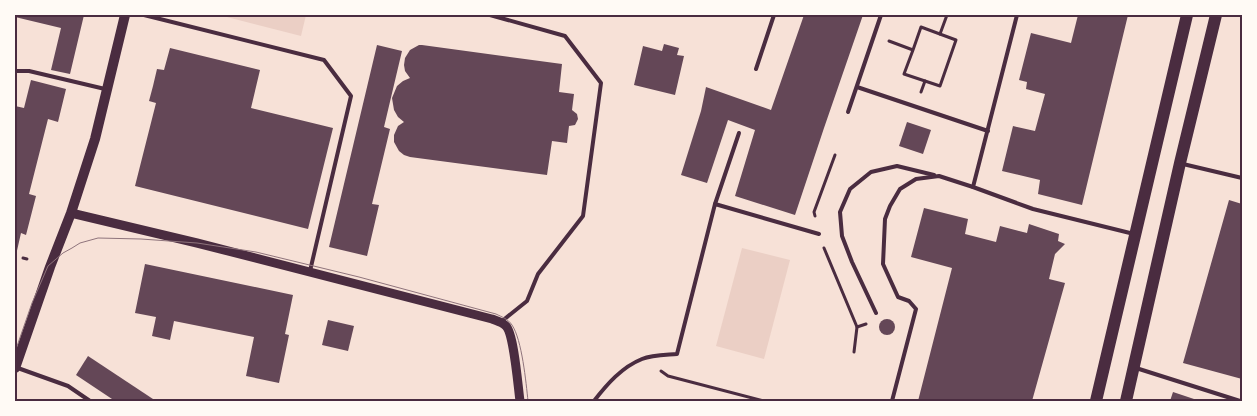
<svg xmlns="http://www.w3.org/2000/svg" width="1257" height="416" font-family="Georgia,serif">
<rect width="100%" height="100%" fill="#f7e1d7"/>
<g fill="#ebcfc5">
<path d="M219,15H306L301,36Z"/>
<path d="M742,248L790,260L764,359L716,346Z"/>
</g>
<g fill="#644757">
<path d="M15,15H84L70,74L51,70L61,28L15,17Z"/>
<path d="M804,15H863L824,128L795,215L735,196L755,130L728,120L707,183L681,175L701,111L706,87L771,110Z"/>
<path d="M1078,15H1128L1082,205L1038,194L1040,180L1002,171L1013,126L1035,131L1045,94L1026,89L1027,82L1019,80L1031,33L1071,43Z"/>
<path d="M664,44L679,48L677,55L684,56L675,95L634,85L643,46L662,51Z"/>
<path d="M377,45L402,51L384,127L390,129L372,204L379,205L367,256L329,247Z"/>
<path d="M419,45H422L562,64L559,92L574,94L572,110L577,114L578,119L575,125L569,126L567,143L552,141L547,175L410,157L404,155L399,151L394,142V135L398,126L404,122L398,117L394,110L392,98L397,86L403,81L410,78L405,71L404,65L405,58L410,50Z"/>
<path d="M170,48L260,70L251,108L333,128L308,229L135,186L156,103L149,101L153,86L157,69L164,70Z"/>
<path d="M31,80L66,89L58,122L48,119L29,194L36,196L26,235L21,233L16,255L15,106L24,108Z"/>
<path d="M907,122L931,130L923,154L899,146Z"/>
<path d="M1229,200L1242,204V364L1241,368H1242V379L1183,363Z"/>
<path d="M924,208L968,219L965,234L996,242L1000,226L1027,233L1029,224L1059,234L1058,241L1065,244L1055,254L1049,279L1065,283L1032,401H918L952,268L911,257Z"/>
<path d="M145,264L293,295L285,334L289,335L279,383L246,376L254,337L174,321L170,340L152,336L156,317L135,313Z"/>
<circle cx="887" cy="327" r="8"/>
<path d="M328,320L354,326L348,351L322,345Z"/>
<path d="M88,356L156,401H115L76,375Z"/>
<path d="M1173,392L1200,401H1170Z"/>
</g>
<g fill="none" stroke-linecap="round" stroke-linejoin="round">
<g stroke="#4a2c40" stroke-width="3">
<path d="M940,34L947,15"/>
<path d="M889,41L913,50L904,74L940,86L956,40L921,27L913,50"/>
<path d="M921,92L925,81"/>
<path d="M815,216L814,212L835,155"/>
<path d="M824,248L857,327L866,324"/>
<path d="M23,258L27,259"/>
<path d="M854,352L857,327"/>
<path d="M661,371L668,376L764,401"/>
</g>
<g stroke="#4a2c40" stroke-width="4">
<path d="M144,15L324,60L351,96L310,271"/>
<path d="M490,15L565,36L601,83L583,216L538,274L527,301L502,321"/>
<path d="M1017,15L973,187L1033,209L1134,234"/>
<path d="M756,69L774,15"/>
<path d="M15,71H29L105,89"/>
<path d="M857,87L988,131"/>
<path d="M848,112L881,15"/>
<path d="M1183,164L1242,178"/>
<path d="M715,204L739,133"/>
<path d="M876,313L852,262L842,236L840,212L850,189L871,172L897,166L934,175"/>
<path d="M15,367L68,386L90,401"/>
<path d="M1136,368L1240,401"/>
<path d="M594,401C607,384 622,367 642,359C652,355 666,355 677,354L715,204L819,234"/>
<path d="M892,401L916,309L909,301L898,297L883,264L885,219L890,206L900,189L916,179L939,176L973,187"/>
</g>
<path stroke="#4a2c40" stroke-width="9" d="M71,213L197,243L492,319C497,321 502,322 506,326C514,334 518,387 520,401"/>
<path stroke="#4a2c40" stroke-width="10" d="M15,368L50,267L71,213L95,139L125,15"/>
<g stroke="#4a2c40" stroke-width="12">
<path d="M1096,401L1187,15"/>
<path d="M1126,401L1180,163L1216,15"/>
</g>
<path stroke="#8f747c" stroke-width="1" d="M15,352L32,303L48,266L63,253L72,248L80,243L98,238L141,239L197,243L256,252L359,277L496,314C502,317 508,319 512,325C522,340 526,382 528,401"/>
</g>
<rect width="1257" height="416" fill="none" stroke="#fffaf5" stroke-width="32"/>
<rect x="16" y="16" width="1225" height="384" fill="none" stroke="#4a2c40" stroke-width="2"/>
</svg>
